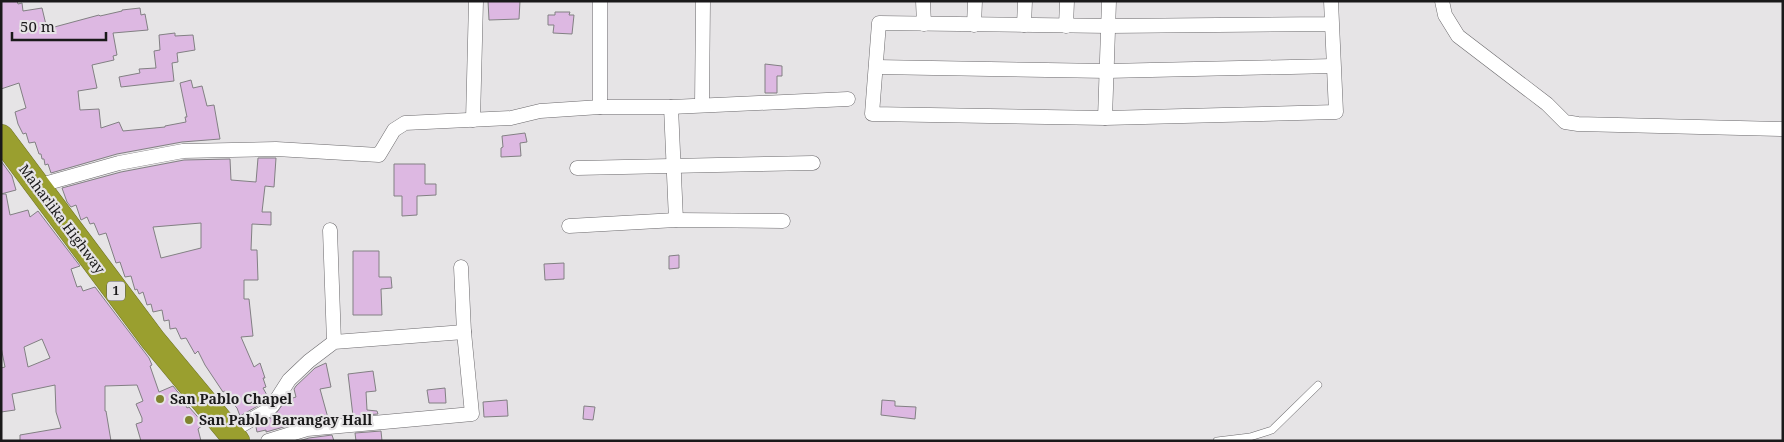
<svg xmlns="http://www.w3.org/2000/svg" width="1784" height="442" font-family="'Noto Serif',serif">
<rect width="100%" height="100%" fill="#e6e4e6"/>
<g fill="#ddb8e2" stroke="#828083" fill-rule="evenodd">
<path d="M1,1H17L18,4L22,3L23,11L42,8L47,29L99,15L100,16L122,11V10L140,8L141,15L145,14L148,30L113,33L117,55L113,56L114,60L92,65L97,88L78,91L80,110L99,109L101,128L119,122L123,131L165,127V126L186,122L185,117H187L180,83L191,80L193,88L202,86L207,106L214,105L220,139L182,142L117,154L51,173L48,164L45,165L44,159H42L41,154H39L35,142L29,143L26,133L23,134L18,124L15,112L26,108L19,83L1,89Z"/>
<path d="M488,1H520L519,19L489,20Z"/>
<path d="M555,12H570L569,15H574L572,34L553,33L554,25H548V15H555Z"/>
<path d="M175,33V36L193,35L195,50L177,53L178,62L172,63L174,81L121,87L119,77L140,73L139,69L156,68L154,51L160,50L159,35Z"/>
<path d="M765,64L782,66V76H777V93H765Z"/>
<path d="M525,133L527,142L520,143L521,156L501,157V148L503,147L502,136Z"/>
<path d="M258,158H276L274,187L265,186L262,212H271V225L252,224L251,250H257L258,280H244V299H249L253,336L241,337L254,367L260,363L265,378H263L266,387L263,388L268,397L263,403L240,416L237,408L233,404L232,405L225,391L223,392L205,365L198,351L195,354L186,338L181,339L176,328L170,329L169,320L164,321L162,310L153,312L151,304L147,305L143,292L139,294L137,289L135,290L131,276L125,277L120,262L116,263L106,233L99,235L94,223L90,224L87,217L81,220L76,205L71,207L67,202L62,188L121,172L184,160L230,159L231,180L256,182ZM201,223V248L161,258L153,227Z"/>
<path d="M1,161L12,176L16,190L1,194Z"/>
<path d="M394,164H425V184H436V195L417,196V215L402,216V196H394Z"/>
<path d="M1,194H6L10,215L28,210L30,217L38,211L80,266L71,269L77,287L81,286L83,291L95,287L149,358L152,365L150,366L159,392L173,386L181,396L187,408L189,407L204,424L198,429L201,441H141L136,424L142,422V418L136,404L143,401L137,385L105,386V411H106L111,441H20V435L61,428L56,412L55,385L12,394L15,410L1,412V368L5,367L1,347ZM42,339L50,358L28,367L24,347Z"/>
<path d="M353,251H379V277H391L392,288L381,289L382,315H353Z"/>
<path d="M679,255V268L669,269V256Z"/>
<path d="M564,263V279L545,280L544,264Z"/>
<path d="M326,363L331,387L320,389L328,418L305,421L266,432V430L257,432L256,427L274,416L286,400L296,397L294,389L296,386L315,368Z"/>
<path d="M373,371L376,391L366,392L367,410L377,411L378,414L353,416L348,374Z"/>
<path d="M445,388L446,403H429L427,390Z"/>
<path d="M507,400L508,416L484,417L483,402Z"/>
<path d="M882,400L895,401V406L916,407L915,419L881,415Z"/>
<path d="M584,406L595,407L593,420L583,419Z"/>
<path d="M381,431L382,441H356L355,433Z"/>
<path d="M332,435L334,441H299L309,438Z"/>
</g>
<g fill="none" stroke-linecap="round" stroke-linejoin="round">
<g stroke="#6b696c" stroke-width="8">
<path id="lane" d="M1217,441L1250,437L1272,430L1318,385"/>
</g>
<g stroke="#6b696c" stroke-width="15">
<g id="street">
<path d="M600,1V107"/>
<path d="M923,1L924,24"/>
<path d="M1331,1L1336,112L1105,118L872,114L879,23L1109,26L1331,24"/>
<path d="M1442,1L1445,15L1458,36L1547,104L1565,122L1578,124L1783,129"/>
<path d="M974,25L975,1"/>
<path d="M1024,25L1025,1"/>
<path d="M1066,26L1067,1"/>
<path d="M876,67L1107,71L1333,66"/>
<path d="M702,105L703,1"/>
<path d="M671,107L676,220"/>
<path d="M1105,118L1109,1"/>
<path d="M473,120L476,1"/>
<path d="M577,168L813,163"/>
<path d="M37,186L119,163L183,151L276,149L379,155L394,130L405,123L511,118L540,111L600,107H671L848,99"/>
<path d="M569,226L676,220L783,221"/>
<path d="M330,230L334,342"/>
<path d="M230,432L268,410L273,405L289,380L309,361L334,342L464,332"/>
<path d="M268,441L307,429L472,414L464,332L461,267"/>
</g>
</g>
<g stroke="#6d7028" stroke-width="26">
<path id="highway" d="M1,137L153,340L237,441"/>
</g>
<use href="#lane" stroke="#fff" stroke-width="7"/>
<use href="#street" stroke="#fff" stroke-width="14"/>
<use href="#highway" stroke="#9a9f2f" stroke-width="25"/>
</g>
<g fill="#80842e" stroke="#e6e4e6" stroke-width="2">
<circle cx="160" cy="399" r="5"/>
<circle cx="189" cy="420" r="5"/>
</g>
<g text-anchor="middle" stroke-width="4.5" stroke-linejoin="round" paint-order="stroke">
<rect fill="#e6e4e6" stroke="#575657" stroke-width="1" x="107" y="281.5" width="18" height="19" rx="4"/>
<g font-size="12" font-weight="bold" fill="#1a191a">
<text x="116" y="295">1</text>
</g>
<g font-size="14" fill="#1a191a" stroke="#e6e4e6">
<text transform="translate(62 219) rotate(53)" y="5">Maharlika Highway</text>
</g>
<g font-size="14" font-weight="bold" fill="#1a191a" stroke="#e6e4e6" text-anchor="start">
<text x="170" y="404">San Pablo Chapel</text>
<text x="199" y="425">San Pablo Barangay Hall</text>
</g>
</g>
<rect width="1784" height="442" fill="none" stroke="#1a191a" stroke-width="5"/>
<path d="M12 32v8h94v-8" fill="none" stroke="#1a191a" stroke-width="2.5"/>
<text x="20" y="32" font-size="15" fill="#1a191a" stroke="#e6e4e6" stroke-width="4" paint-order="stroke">50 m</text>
</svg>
